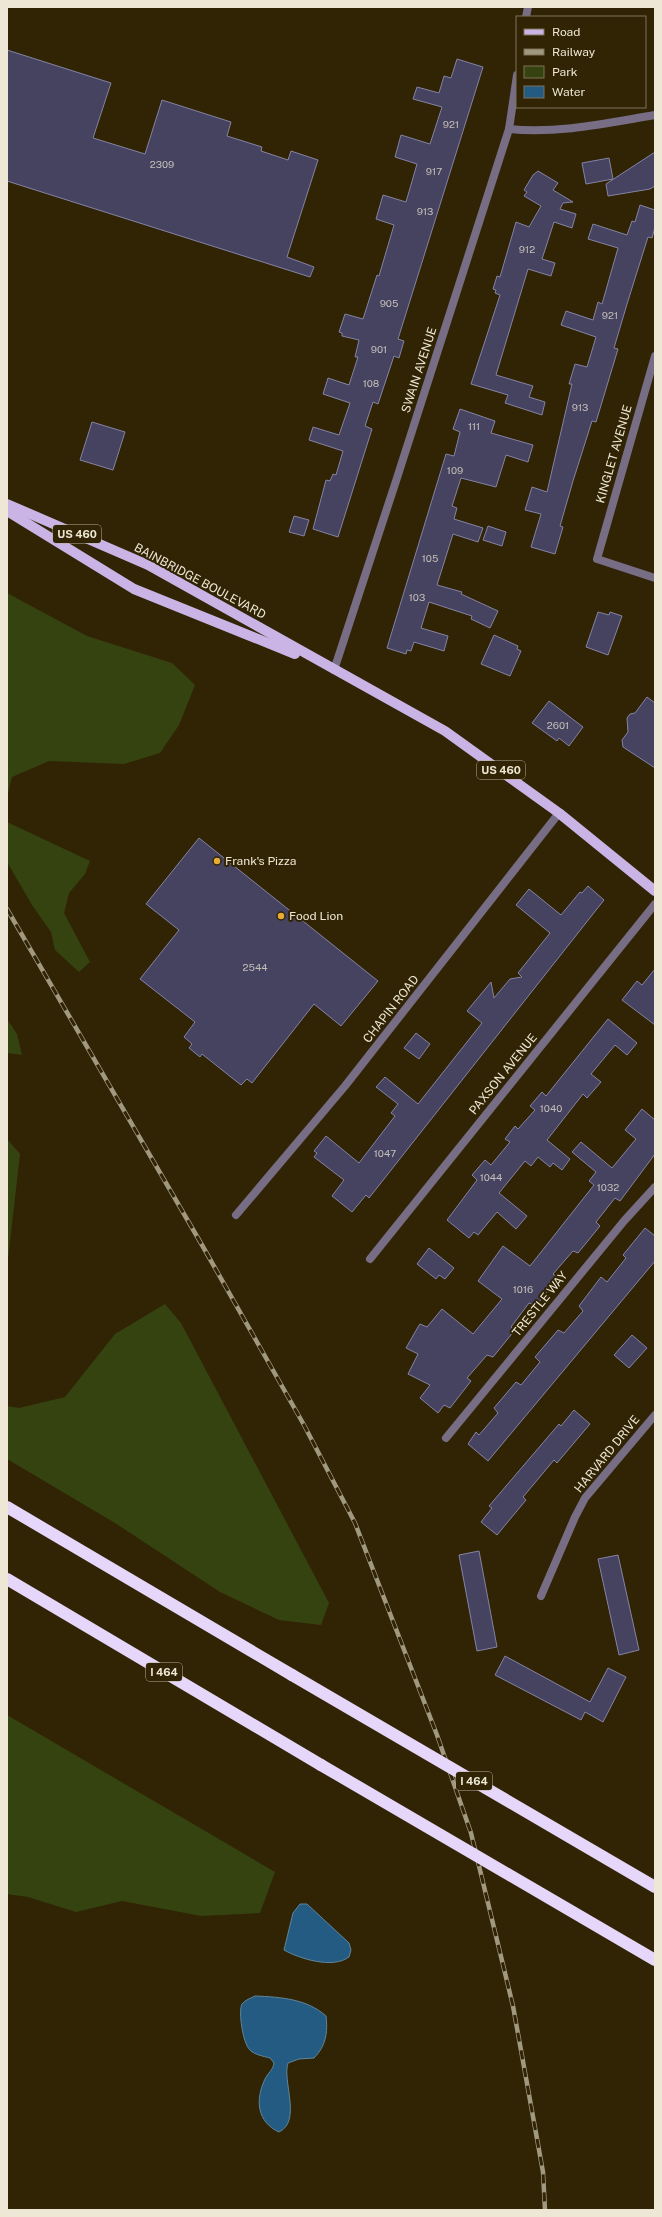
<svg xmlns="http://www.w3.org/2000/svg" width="662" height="2217" font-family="'Public Sans',sans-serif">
<rect width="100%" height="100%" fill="#302404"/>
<g fill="#354310">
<path d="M7,593L87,636L172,663L195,685L179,725L160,753L124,764L49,761L12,777L7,797Z"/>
<path d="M7,822L90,861L85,874L69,893L64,913L90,962L79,972L55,950L51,932L32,905L7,862Z"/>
<path d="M7,1019L17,1034L22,1055L7,1053Z"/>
<path d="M7,1139L20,1154L7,1268Z"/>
<path d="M165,1304L181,1323L329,1603L321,1625L279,1620L220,1592L115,1523L7,1459V1406L19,1408L65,1397L115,1334Z"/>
<path d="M7,1715L275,1872L260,1913L201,1916L122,1901L76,1912L28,1897L7,1894Z"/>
</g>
<g fill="#235b82" stroke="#60859b">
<path d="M300,1904H307L349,1943L351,1950L349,1957C333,1969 300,1959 284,1950L293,1913Z"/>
<path d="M255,1996C281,1997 307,1999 326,2016C328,2032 326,2046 314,2058L299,2059L288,2063C282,2081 302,2121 279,2132C257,2122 255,2100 265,2079C268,2073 273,2070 274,2063L270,2058C263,2056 255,2055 250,2050C243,2044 238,2011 242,2004C245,2000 251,1998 255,1996Z"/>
</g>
<g fill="#464361" stroke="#8583a4">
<path d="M7,50L111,83L93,138L145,154L162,100L231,122L227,136L262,147L261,151L288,160L291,151L318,160L287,257L314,267L310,277L7,181Z"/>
<path d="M457,59L483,67L398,339L404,341L399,358L394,356L378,404L373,402L365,426L372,429L338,537L313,529L326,480L330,481L333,474L336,475L343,451L309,440L313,427L339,435L350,403L323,394L328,378L349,385L358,357H355L359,340L342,336V333L339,332L345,314L363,319L377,275L379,276L394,225L376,219L383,195L406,202L417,164L395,157L401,135L430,144L442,107L413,99L417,87L439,93L444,76L451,78Z"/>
<path d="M655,152V186L650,189L608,196L606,184Z"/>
<path d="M609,158L613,179L586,184L582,163Z"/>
<path d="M538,171L558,183L553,190L573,202L563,203L560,209L576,214L572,228L554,222L542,259L555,263L551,276L528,269L496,375L533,386L529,397L545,402L542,415L505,403L508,395L471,384L500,295L495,293L496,290L493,289L497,276L500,277L516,222L529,227L541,206L524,196L527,192L524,190L533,175Z"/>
<path d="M640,205L655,210V227L652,238L648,237L627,304L614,348L618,349L596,422L592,421L573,481L560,526L563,527L555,554L531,547L541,514L525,510L532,487L547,492L572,384H569L575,364L587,367L596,337L561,325L566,311L593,320L598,302L602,304L618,248L588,239L593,224L627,235L632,221L635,222Z"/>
<path d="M460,409L495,421L491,433L533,445L528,462L506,455L496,487L461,478L452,506L457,508L454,519L483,528L478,542L453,534L437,585L462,592L461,594L498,611L490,628L471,619L472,616L429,602L421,628L448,636L444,651L414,642L411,651L407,650L406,654L387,648L446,454L454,456L460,432L453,429Z"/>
<path d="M92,422L125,432L113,470L80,460Z"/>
<path d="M294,516L309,520L304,536L289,532Z"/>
<path d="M488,526L506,532L502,546L483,540Z"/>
<path d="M598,612L609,615L610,612L622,616L608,655L586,647Z"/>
<path d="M494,635L518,646L517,649L521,651L510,676L481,664Z"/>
<path d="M647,697L655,703V768L623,747L622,740L628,732L627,718L630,714L635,713Z"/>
<path d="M549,701L583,727L569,746L559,738L557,741L532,723Z"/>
<path d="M199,838L378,981L341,1026L314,1004L252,1083L247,1079L241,1085L202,1054L200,1057L189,1048L192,1044L184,1037L195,1022L140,979L179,930L146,904Z"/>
<path d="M588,886L604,900L369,1198L366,1195L352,1212L332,1196L344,1180L314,1157L317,1153L314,1151L326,1136L359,1163L395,1116L391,1113L398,1104L376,1087L385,1077L418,1104L482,1023L467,1011L491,982L494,998L510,979L522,977L518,973L550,933L516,905L529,889L561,915L580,892L582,893Z"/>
<path d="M655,969V1025L622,1000L637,981L642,985Z"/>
<path d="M608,1019L637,1043L627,1055L615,1045L591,1074L601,1082L587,1098L583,1094L547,1140L570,1159L562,1170L553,1163L550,1167L538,1157L531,1166L525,1161L499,1193L527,1216L516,1229L497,1212L478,1235L474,1232L469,1238L447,1220L477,1180L472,1175L485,1160L491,1165L510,1142L505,1139L515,1126L518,1129L535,1110L530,1106L542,1092L546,1096Z"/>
<path d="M416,1033L430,1044L419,1059L404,1048Z"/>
<path d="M642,1109L655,1120V1154L620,1201L615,1198L596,1222L600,1226L578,1253L573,1251L553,1274L558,1278L536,1306L529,1303L511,1327L515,1330L493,1357L487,1355L467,1378L471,1381L450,1408L444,1405L438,1413L420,1398L430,1385L408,1374L418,1354L406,1348L418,1327L420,1324L427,1327L442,1309L473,1334L502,1299L478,1281L503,1246L530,1266L594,1185L589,1181L596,1172L572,1152L581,1142L612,1168L636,1139L625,1130Z"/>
<path d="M645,1228L655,1236V1261L488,1461L468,1444L476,1432L479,1435L498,1413L494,1408L516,1382L521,1385L540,1362L535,1357L558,1330L564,1333L583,1311L579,1306L601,1277L607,1282L626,1258L623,1255Z"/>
<path d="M429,1248L454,1268L445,1279L439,1275L436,1279L417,1264Z"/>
<path d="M632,1335L647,1348L629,1368L614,1355Z"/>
<path d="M574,1410L590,1424L557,1463L554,1460L523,1497L526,1500L497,1535L481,1522L492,1508L489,1506L559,1424L561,1426Z"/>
<path d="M479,1551L497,1647L477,1651L459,1555Z"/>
<path d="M618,1555L639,1650L619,1655L598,1559Z"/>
<path d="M505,1656L590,1702L608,1668L626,1677L603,1722L585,1712L581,1720L495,1675Z"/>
</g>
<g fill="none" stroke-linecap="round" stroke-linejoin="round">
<g stroke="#776d85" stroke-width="8">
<path d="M526,17L528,7"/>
<path d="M509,129C558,134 607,123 655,115"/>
<path d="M655,356L597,559L655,578"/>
<path d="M334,670L396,481L509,129L517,75"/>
<path d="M236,1215L345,1086L559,813"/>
<path d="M370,1259L655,904"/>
<path d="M446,1438L624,1221L655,1187"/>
<path d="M541,1596L575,1517L585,1498L655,1415"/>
</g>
<g stroke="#cab4e6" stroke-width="10">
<path d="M7,504L148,565L445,731L559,813L655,891"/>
<path d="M7,511L134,589L295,654"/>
</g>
<g stroke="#e6d6fa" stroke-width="12">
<path d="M7,1507L292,1675"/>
<path d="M7,1579L321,1765"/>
</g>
<g stroke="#a19880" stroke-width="4.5">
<path id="rail" d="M7,909L202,1245L304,1425L355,1523L437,1735L471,1833L513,2006L543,2172L545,2210"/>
</g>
<use href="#rail" stroke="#302404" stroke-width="3" stroke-dasharray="9" stroke-linecap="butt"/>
<g stroke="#e6d6fa" stroke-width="12">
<path d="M292,1675L655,1887"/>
<path d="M321,1765L655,1960"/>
</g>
</g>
<g fill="#e6ad36" stroke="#302404" stroke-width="1.5">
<circle cx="217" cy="861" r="4"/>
<circle cx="281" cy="916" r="4"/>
</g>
<g text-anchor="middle" stroke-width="4" stroke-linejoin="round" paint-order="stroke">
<g font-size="10" fill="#c4beb8">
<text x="451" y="128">921</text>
<text x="162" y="168">2309</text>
<text x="434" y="175">917</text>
<text x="425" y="215">913</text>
<text x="527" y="253">912</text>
<text x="389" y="307">905</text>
<text x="610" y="319">921</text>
<text x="379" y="353">901</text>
<text x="371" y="387">108</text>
<text x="580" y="411">913</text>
<text x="474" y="430">111</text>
<text x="455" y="474">109</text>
<text x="430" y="562">105</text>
<text x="417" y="601">103</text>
<text x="558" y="729">2601</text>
<text x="255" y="971">2544</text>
<text x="551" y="1112">1040</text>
<text x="385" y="1157">1047</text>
<text x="491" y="1181">1044</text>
<text x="608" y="1191">1032</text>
<text x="523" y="1293">1016</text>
</g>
<g fill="#302404" stroke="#b5ac96" stroke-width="1">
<rect x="53" y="525" width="48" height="18" rx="3"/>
<rect x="477" y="761" width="48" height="18" rx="3"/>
<rect x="146" y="1663" width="36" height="18" rx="3"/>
<rect x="456" y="1772" width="36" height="18" rx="3"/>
</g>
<g font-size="11" font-weight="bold" fill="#eee7d5">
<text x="77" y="538">US 460</text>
<text x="501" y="774">US 460</text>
<text x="164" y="1676">I 464</text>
<text x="474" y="1785">I 464</text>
</g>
<g font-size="12" fill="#eee7d5" stroke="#302404">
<text transform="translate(419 370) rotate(-72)" y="4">SWAIN AVENUE</text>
<text transform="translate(614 454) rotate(-74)" y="4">KINGLET AVENUE</text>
<text transform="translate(200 581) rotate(28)" y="4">BAINBRIDGE BOULEVARD</text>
<text transform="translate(391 1009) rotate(-52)" y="4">CHAPIN ROAD</text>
<text transform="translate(503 1074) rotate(-51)" y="4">PAXSON AVENUE</text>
<text transform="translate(540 1304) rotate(-51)" y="4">TRESTLE WAY</text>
<text transform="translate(607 1454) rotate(-51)" y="4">HARVARD DRIVE</text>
</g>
<g font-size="12" fill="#eee7d5" stroke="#302404" text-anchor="start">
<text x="225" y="865">Frank's Pizza</text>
<text x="289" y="920">Food Lion</text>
</g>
</g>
<rect width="662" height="2217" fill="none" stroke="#eee7d5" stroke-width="16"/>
<rect x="516" y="16" width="130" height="92" fill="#302404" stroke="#7c7258"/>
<rect x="524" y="29" width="20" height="6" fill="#cab4e6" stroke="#7c7258"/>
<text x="552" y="36" font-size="12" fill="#eee7d5">Road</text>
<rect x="524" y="49" width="20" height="6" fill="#a19880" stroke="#7c7258"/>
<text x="552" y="56" font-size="12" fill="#eee7d5">Railway</text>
<rect x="524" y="66" width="20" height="12" fill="#354310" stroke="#7c7258"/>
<text x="552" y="76" font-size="12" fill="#eee7d5">Park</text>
<rect x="524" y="86" width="20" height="12" fill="#235b82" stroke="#7c7258"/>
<text x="552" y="96" font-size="12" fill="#eee7d5">Water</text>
</svg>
